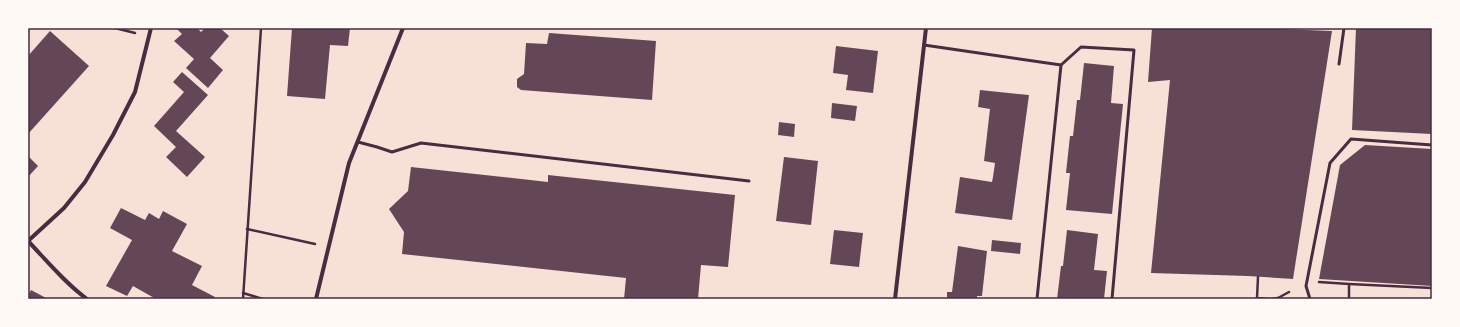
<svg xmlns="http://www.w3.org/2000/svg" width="1460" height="327" font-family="Raleway,sans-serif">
<rect width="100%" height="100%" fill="#f7e1d7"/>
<g fill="#644757">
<path d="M176,28H197L201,32L205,28H220L229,36L210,58L223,70L208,88L186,68L194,59L174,41L182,34Z"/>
<path d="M292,28H350L348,46L330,45L325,99L287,96Z"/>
<path d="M1152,28H1257L1332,31L1293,279L1248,276L1151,273L1170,80L1148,82Z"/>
<path d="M1356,28H1432V134L1352,130Z"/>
<path d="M50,31L89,66L28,134V56Z"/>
<path d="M549,33L656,41L652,100L521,90L517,87V79L524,74L526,43L547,44Z"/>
<path d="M836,46L878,51L873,93L846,90L848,75L833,73Z"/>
<path d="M1084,63L1114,66L1111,103L1123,104L1112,214L1066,210L1070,173H1066L1070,136H1073L1077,100H1080Z"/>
<path d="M182,72L208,95L176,131L205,157L187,177L166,157L176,147L154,126L184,92L173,82Z"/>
<path d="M980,90L1029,95L1012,220L955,213L960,177L992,182L993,177L995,163L984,161L990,109L978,107Z"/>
<path d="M832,103L857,106L855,121L831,118Z"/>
<path d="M779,122L795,124L794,137L778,135Z"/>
<path d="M1365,145L1432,149V286L1319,279L1340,165Z"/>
<path d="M28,156L38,166L28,177Z"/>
<path d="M784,157L818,161L811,225L776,221Z"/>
<path d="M411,167L548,182V175L735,195L728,267L701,265L698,299H624L626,278L402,254L404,232L389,209L408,191Z"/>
<path d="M121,208L145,220L149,213L159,219L163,211L187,224L172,251L202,266L192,285L215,297L214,299H156L133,286L127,296L106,286L132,240L110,228Z"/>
<path d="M834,230L863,233L859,267L830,264Z"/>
<path d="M1067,230L1098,234L1094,270L1107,271L1104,299H1057L1061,266H1063Z"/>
<path d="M992,240L1021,243L1020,254L991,251Z"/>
<path d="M958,246L987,251L982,296H977V299H947V292H952Z"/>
<path d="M31,290L48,299H28V296Z"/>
</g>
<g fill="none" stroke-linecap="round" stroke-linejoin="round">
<g stroke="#4a2c40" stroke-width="2.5">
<path d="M115,28L135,33"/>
<path d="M247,229L315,244"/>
<path d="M1258,277L1257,298L1269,299"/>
<path d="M1319,282L1349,284V299"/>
<path d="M1349,284L1432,288"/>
<path d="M243,293L263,299"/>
<path d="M243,299L261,28"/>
<path d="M1270,299L1278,298L1289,292"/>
</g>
<g stroke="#4a2c40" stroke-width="3">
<path d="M924,45L1061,65L1037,299"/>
<path d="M1339,64L1344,28"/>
<path d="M1061,65L1081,47L1134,50L1112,299"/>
<path d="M358,142L377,147L392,152L421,143L749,181"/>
<path d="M1310,299L1306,286L1330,163L1351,139L1432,145"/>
</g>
<g stroke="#4a2c40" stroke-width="4">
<path d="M28,241L64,208L85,182L113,135L135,92L151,28"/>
<path d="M28,241C47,261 65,283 87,299"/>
<path d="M316,299L349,163L403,28"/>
<path d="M895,299L926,28"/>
</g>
</g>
<rect width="1460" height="327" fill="none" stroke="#fffaf5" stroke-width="58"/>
<rect x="29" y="29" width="1402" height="269" fill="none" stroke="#4a2c40" stroke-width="1.5"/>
</svg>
